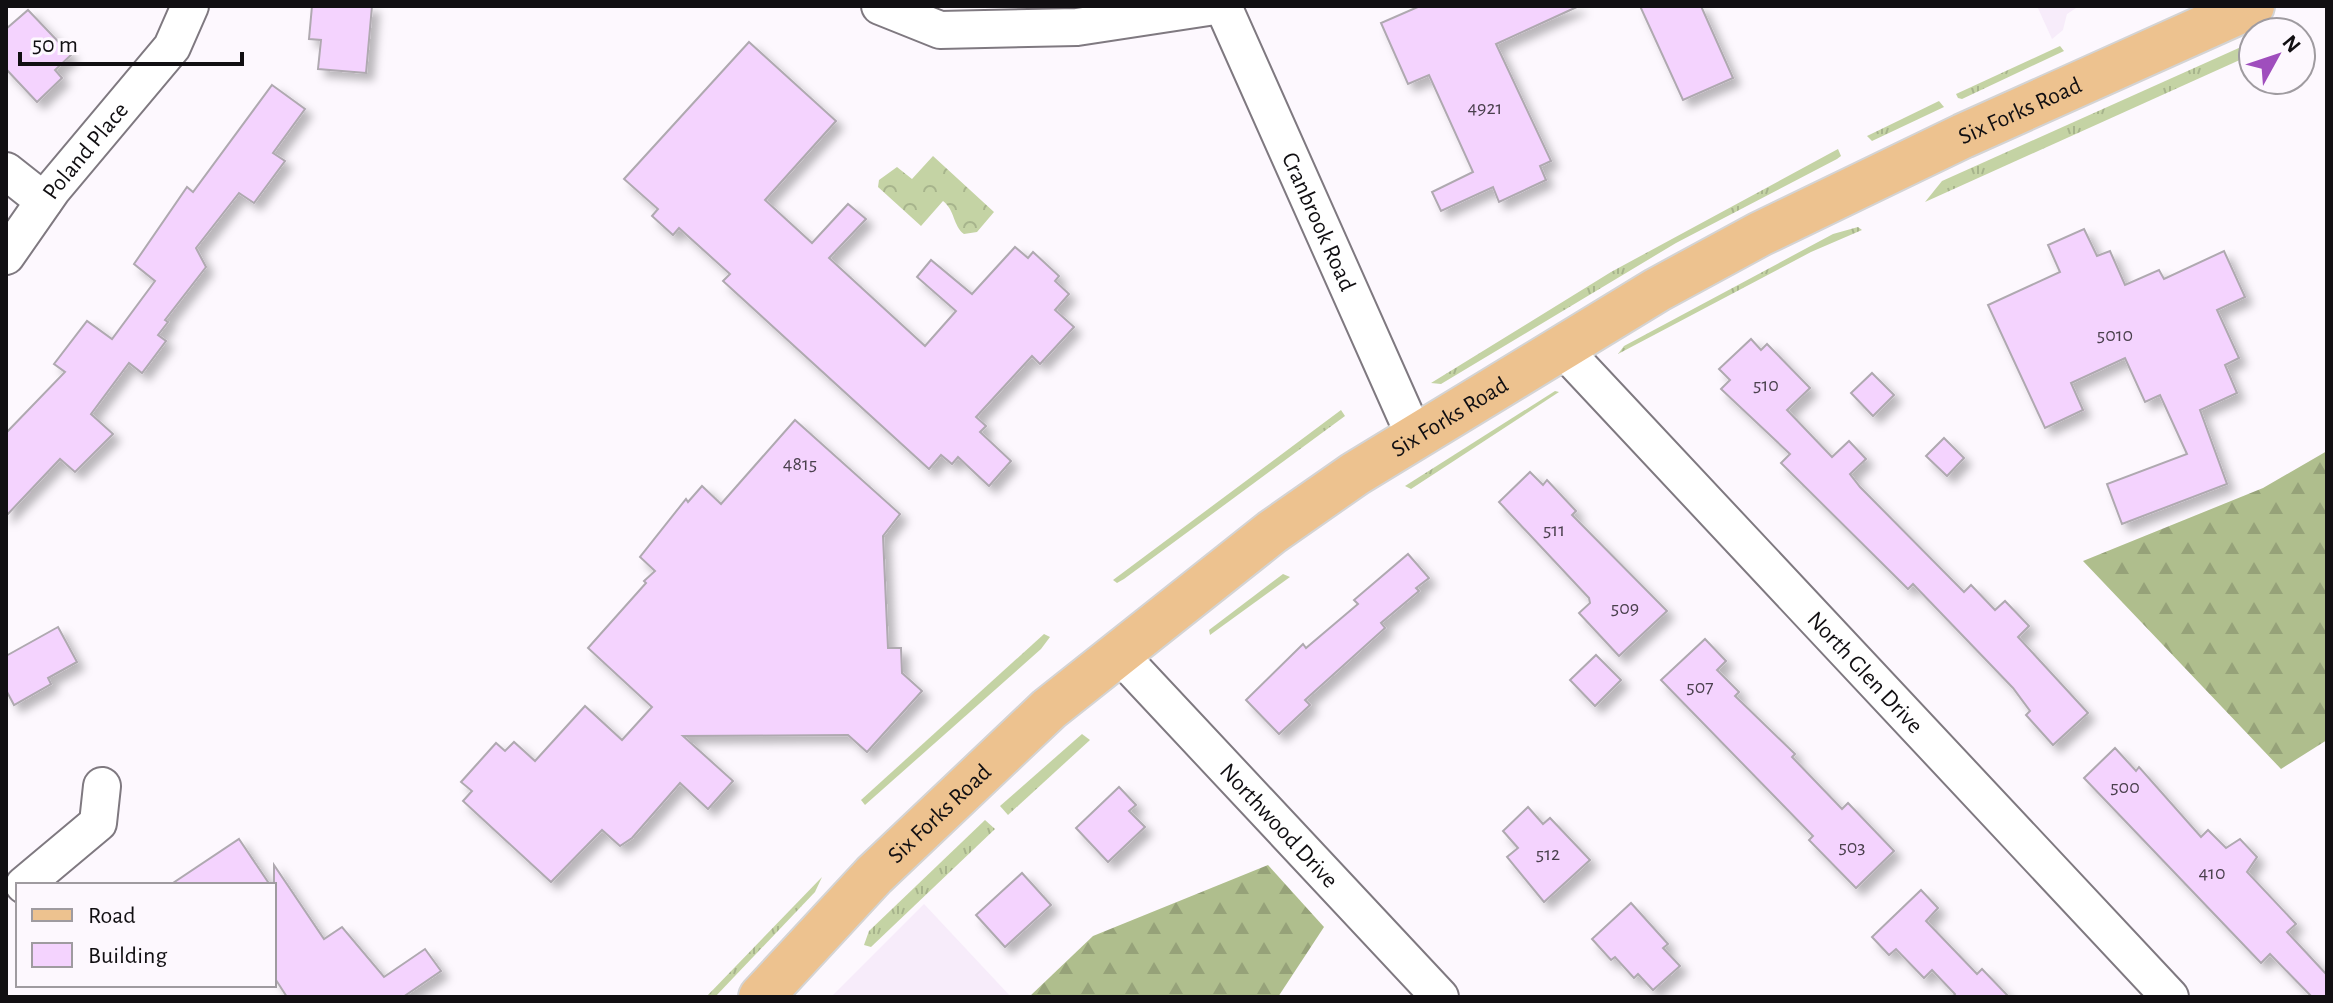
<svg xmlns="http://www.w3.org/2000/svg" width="2333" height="1003" font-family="'Alegreya Sans',sans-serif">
<defs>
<pattern id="grass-tufts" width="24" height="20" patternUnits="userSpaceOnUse" patternTransform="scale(2)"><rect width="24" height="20" fill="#c4d3a4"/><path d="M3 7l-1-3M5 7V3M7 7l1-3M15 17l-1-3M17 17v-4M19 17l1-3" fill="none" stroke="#a7b48c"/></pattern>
<pattern id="forest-firs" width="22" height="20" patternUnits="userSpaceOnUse" patternTransform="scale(2)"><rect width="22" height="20" fill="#afbe8d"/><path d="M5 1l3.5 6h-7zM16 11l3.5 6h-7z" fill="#96a279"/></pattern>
<pattern id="park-crowns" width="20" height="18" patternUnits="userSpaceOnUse" patternTransform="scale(2)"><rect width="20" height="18" fill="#c4d3a4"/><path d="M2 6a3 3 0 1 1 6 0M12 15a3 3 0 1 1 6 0" fill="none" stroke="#a7b48c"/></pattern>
<filter id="shadow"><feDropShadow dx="7" dy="7" stdDeviation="4" flood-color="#0004"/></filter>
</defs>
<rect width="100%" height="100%" fill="#fdf8fe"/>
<g fill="#f7ecfa">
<path d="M2037,6H2079L2067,14L2063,30L2052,39Z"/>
<path d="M924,904L1011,997H831Z"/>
</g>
<g fill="url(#grass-tufts)">
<path d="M2060,46L2064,51L1962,99L1958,98L1956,94Z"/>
<path d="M2241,47L2253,48V54L1925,202L1942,181Z"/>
<path d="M1939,101L1944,107L1872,141L1867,136Z"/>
<path d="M1838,149L1841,156L1837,159L1676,243L1441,384L1431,383L1611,272Z"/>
<path d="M1858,227L1862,230L1811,252L1618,354L1624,346L1833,234Z"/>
<path d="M1555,391L1559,392L1411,489L1405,486Z"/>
<path d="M1341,410L1345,416L1124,579L1117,583L1113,580Z"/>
<path d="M1283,574L1290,577L1210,635L1209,630Z"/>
<path d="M1044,634L1050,637L1041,649L865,805L861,800Z"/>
<path d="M1082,734L1090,740L1008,815L1000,806Z"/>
<path d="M985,820L995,829L871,947L864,945L869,931Z"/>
<path d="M822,877L815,892L715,997H706Z"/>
</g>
<g fill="url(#forest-firs)">
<path d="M2327,451V740L2281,769L2083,561L2263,488Z"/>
<path d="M1268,865L1324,927L1278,997H1029L1093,936Z"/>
</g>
<path fill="url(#park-crowns)" d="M933,156L994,212L977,232L964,234C953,226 955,210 943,201L921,226L878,187L879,180L897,167L912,179Z"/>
<g fill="#f4d3fe" stroke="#afa9b0" stroke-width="2" filter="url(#shadow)">
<path d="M312,6H372L366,73L318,69L321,40L309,39Z"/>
<path d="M1420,6H1579L1496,44L1551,161L1540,166L1546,180L1499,202L1493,187L1441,211L1432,192L1473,172L1429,75L1408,84L1381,23Z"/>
<path d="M1640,6H1701L1733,78L1683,100Z"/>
<path d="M28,10L71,55L55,70L62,78L37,102L6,69V29Z"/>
<path d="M749,42L836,121L765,200L812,243L848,204L866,219L829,258L925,346L956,311L917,277L931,260L972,294L1015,247L1028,258L1033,252L1059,276L1055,281L1069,294L1055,310L1074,327L1040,364L1032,356L976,417L986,426L980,432L1011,461L989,486L958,457L952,464L941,455L929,469L723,281L730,274L679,228L673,235L652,216L658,209L624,179Z"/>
<path d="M272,85L305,109L273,153L285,161L254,203L239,193L196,248L206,267L165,320L168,322L158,335L166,341L142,373L129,363L91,414L113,434L75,472L60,459L6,516V433L65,372L54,364L87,321L112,339L155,281L134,264L187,187L193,192Z"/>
<path d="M2084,229L2097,256L2110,251L2125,285L2159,270L2164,279L2224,251L2245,297L2217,310L2239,358L2225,365L2237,393L2200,410L2227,484L2122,524L2107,484L2187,454L2160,395L2145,402L2125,358L2071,383L2083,410L2045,428L1988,305L2060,272L2048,245Z"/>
<path d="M1751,339L1761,350L1767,344L1810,388L1787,410L1832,457L1849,441L1866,459L1850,474L1860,487L1964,592L1971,585L1995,610L2005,601L2029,626L2018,637L2088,713L2053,745L2026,715L2030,711L2013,688L1913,584L1908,589L1781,463L1790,454L1721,389L1730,380L1719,369Z"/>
<path d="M1872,373L1894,395L1873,416L1851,393Z"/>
<path d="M795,420L900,514L883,536L888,648H901L902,673L922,691L867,752L848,735L683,736L733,781L708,809L680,783L632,838L620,846L602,830L551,882L463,801L472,791L461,782L496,743L505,751L514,742L535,761L585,706L622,740L652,707L588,648L646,583L644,581L655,571L640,557L686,499L688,502L702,486L721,504Z"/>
<path d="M1944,438L1964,458L1947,476L1926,456Z"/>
<path d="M1530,472L1543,485L1547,480L1576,511L1572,515L1667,611L1619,656L1579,613L1590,603L1589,598L1499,502Z"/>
<path d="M1408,554L1429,578L1416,588L1419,591L1381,623L1385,628L1305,700L1310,705L1279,734L1246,700L1303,644L1306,648L1358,604L1354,600Z"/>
<path d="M58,627L77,662L48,678L51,684L14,705L6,690V656Z"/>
<path d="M1705,639L1726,661L1717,670L1739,692L1735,696L1795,754L1792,757L1842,809L1848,803L1894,851L1856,888L1809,840L1813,836L1661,680Z"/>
<path d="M1596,655L1621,680L1595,706L1570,680Z"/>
<path d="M2115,748L2136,771L2139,767L2201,837L2208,830L2226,848L2240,839L2257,857L2247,872L2296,924L2287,932L2327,975V997H2312L2270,954L2261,963L2084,778Z"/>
<path d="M1119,787L1136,805L1129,811L1145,827L1108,862L1076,828Z"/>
<path d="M1528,807L1543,824L1550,818L1590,860L1544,902L1507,857L1518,848L1503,831Z"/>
<path d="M239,839L270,885H170Z"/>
<path d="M274,865L324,939L342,927L384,977L425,949L441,971L403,997H287L274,977Z"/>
<path d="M1022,873L1051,905L1005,947L976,915Z"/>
<path d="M1921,890L1938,908L1926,921L1977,974L1982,969L2009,997H1953L1955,994L1932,970L1924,978L1896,949L1889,955L1872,937Z"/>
<path d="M1631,903L1668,944L1663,948L1680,966L1653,990L1638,974L1634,978L1615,957L1611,960L1592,939Z"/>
</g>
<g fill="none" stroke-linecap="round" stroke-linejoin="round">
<g stroke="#7f7980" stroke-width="40">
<g id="street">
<path d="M880,6L940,30L1077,27L1215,6"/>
<path id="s1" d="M1223,6L1415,437"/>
<path d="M6,171L44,201"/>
<path id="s2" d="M6,256L52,190L172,47L190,6"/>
<path id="s3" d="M1562,348L2170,997"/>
<path id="s4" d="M1118,653L1440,997"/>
<path d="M24,885L98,823L102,786"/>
</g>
</g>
<g stroke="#d4d4d4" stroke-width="48">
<g id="primary">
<path id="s5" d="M761,997L874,875L1049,709L1272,532L1355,474L1657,290L1760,234L1963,136L2252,6"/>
</g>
</g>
<use href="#street" stroke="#fff" stroke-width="36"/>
<use href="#primary" stroke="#edc28f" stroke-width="44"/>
</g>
<g text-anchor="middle" stroke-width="7" stroke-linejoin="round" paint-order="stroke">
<g font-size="20" fill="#4a404d">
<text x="1485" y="114">4921</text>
<text x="2115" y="341">5010</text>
<text x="1766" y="391">510</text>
<text x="800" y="470">4815</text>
<text x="1554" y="536">511</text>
<text x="1625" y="614">509</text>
<text x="1700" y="693">507</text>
<text x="2125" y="793">500</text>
<text x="1852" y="853">503</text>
<text x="1548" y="860">512</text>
<text x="2212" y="879">410</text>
</g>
<g font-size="24" fill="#110f12" stroke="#fdf8fe">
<text dy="8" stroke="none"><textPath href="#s5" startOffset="1552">Six Forks Road</textPath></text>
<text dy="8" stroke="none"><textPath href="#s2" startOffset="132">Poland Place</textPath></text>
<text dy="8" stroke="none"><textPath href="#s1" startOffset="236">Cranbrook Road</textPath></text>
<text dy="8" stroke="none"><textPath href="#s5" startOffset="904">Six Forks Road</textPath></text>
<text dy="8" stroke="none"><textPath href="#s3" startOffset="444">North Glen Drive</textPath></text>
<text dy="8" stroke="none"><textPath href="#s5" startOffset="256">Six Forks Road</textPath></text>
<text dy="8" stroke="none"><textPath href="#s4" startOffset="236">Northwood Drive</textPath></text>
</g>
</g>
<rect width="2333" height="1003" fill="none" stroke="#110f12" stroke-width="16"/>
<rect x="16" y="883" width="260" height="104" fill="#fdf8fe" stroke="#9f9ba0" stroke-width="2"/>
<rect x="32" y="909" width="40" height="12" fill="#edc28f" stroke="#9f9ba0" stroke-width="2"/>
<text x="88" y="923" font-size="24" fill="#110f12">Road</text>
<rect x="32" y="943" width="40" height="24" fill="#f4d3fe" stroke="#9f9ba0" stroke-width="2"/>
<text x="88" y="963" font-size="24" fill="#110f12">Building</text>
<g transform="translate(2277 56) rotate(50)"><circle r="38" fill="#fdf8fe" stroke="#9f9ba0" stroke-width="2"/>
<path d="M0-6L14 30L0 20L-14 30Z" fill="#9f4ebd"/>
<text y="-12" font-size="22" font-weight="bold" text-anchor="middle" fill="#110f12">N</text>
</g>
<path d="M20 52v12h222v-12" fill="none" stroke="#110f12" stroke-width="4"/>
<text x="32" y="52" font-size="24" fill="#110f12" stroke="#fdf8fe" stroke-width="6" paint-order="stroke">50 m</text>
</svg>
